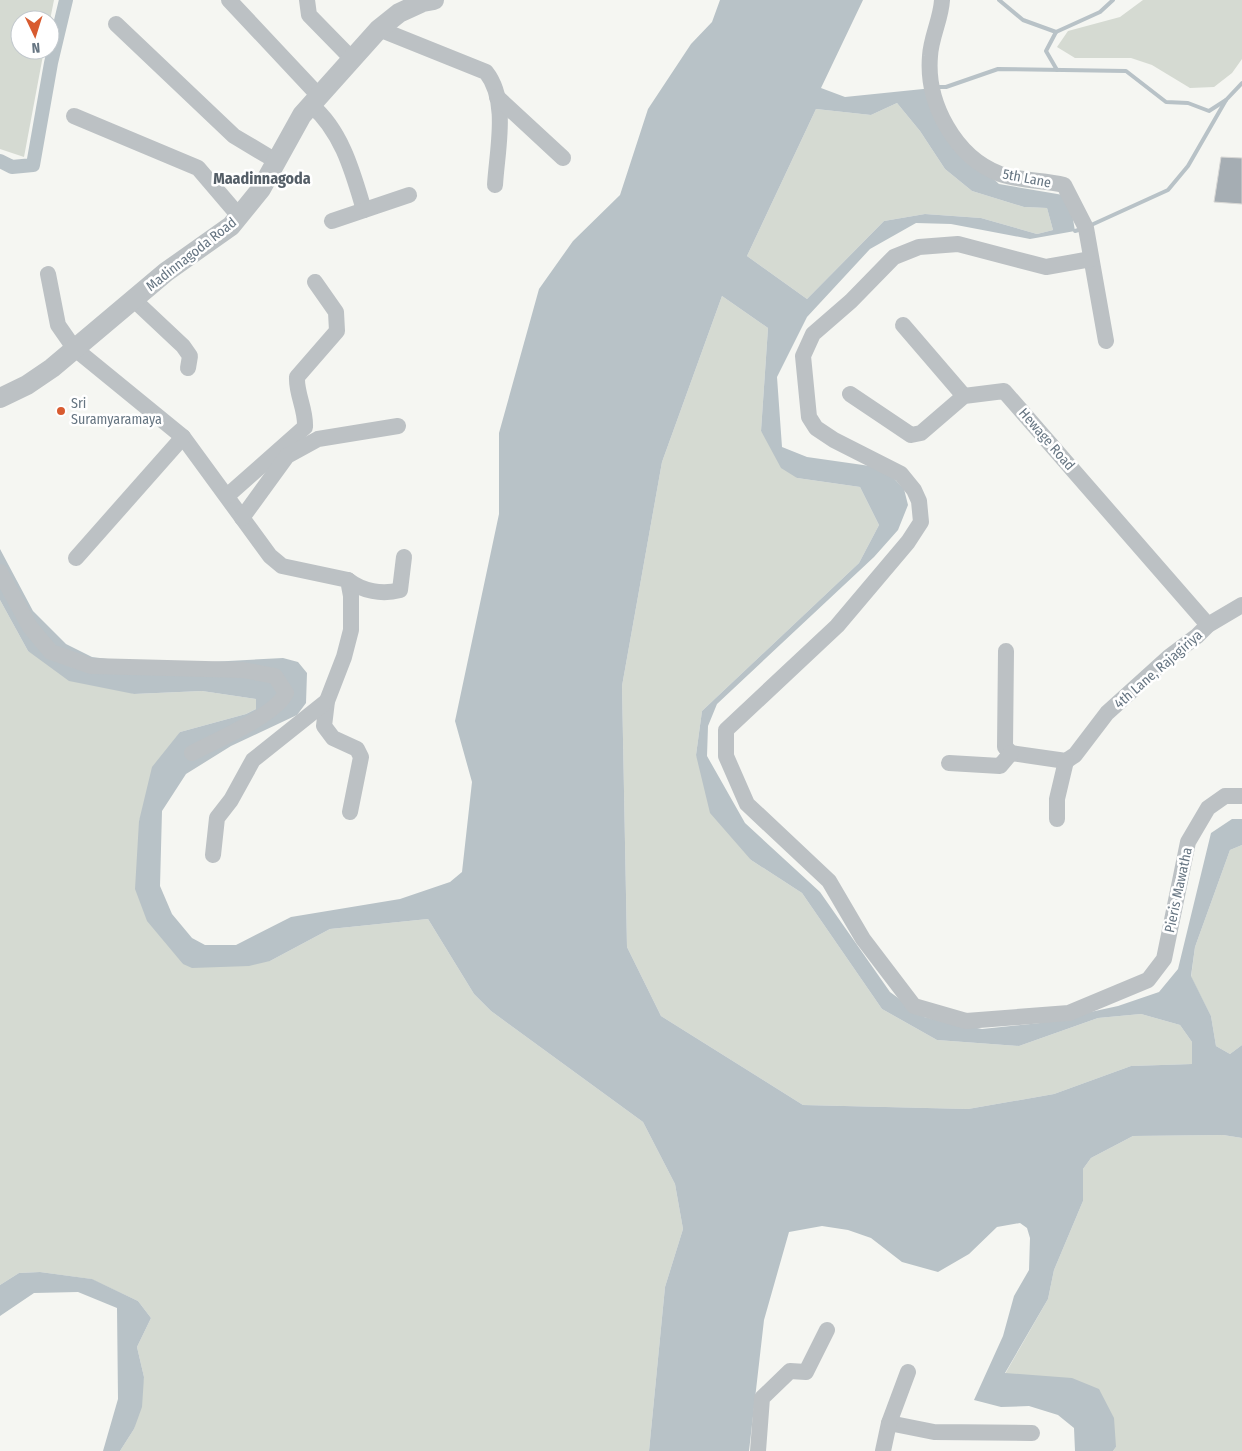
<svg xmlns="http://www.w3.org/2000/svg" width="1242" height="1451" font-family="'Fira Sans Condensed',sans-serif">
<rect width="100%" height="100%" fill="#f5f6f2"/>
<g fill="#d5dad2">
<path d="M0,0H54L50,20H20V50H44L24,157L0,149Z"/>
<path d="M1143,0H1242V59L1232,73L1214,87L1190,88L1152,65L1131,58H1075L1057,47L1068,31L1120,17Z"/>
<path d="M897,103L920,131L945,169L972,191L1024,207L1047,208L1053,230L1037,234L981,218L925,214L884,221L807,299L747,256L816,109L871,115Z"/>
<path d="M722,296L768,328L761,431L797,478L860,487L879,525L859,563L702,711L696,755L751,860L802,893L882,1009L937,1040L1019,1046L1098,1018L1141,1014L1180,1025L1192,1042V1064L1131,1066L1054,1094L968,1109L803,1105L661,1016L627,947L622,686L662,462Z"/>
<path d="M0,600L28,651L134,694L202,691L256,699V709L246,714L180,732L139,821L183,964L270,961L330,929L428,919L474,994L491,1011L643,1122L675,1184L683,1229L665,1287L649,1451H120L134,1429L144,1377L137,1347L151,1318L138,1301L91,1279L40,1272L19,1273L0,1285Z"/>
<path d="M1242,845V1045L1230,1054L1216,1046L1211,1016L1191,977L1195,947L1230,850Z"/>
<path d="M1223,1135L1242,1138V1451H1113L1116,1447L1005,1374L1048,1299L1054,1270L1083,1201V1169L1091,1158L1133,1136Z"/>
</g>
<g fill="#b8c2c7" fill-rule="evenodd">
<path d="M720,0H863L821,88L845,97L933,88L968,156L999,184L1069,196L1075,231L1030,239L951,224L916,223L870,249L807,317L777,377L782,447L807,457L884,468L904,489L908,505L898,530L874,557L717,704L708,726L707,756L745,823L820,892L890,992L924,1017L982,1029L1040,1023L1118,1006L1159,992L1178,969L1211,833L1232,819H1242V845L1230,850L1195,947L1191,976L1211,1016L1216,1046L1230,1054L1242,1045V1138L1223,1135L1133,1136L1091,1158L1083,1169V1201L1054,1270L1048,1299L1005,1373L1072,1378L1099,1389L1114,1418L1116,1447L1113,1451H1075L1074,1428L1058,1415L1029,1406L1001,1407L974,1400L1003,1336L1014,1296L1029,1270L1030,1238L1027,1228L1020,1223L997,1227L969,1254L938,1272L902,1262L871,1238L848,1230L822,1226L789,1232L764,1320L749,1451H649L665,1287L683,1229L675,1184L643,1122L491,1011L474,994L428,919L330,929L270,961L249,966L192,968L183,964L147,921L135,889L139,821L152,767L180,732L246,714L256,709V699L202,691L134,694L69,681L28,651L0,600V549L33,611L66,644L92,657L155,665L283,658L298,662L307,673L306,703L297,715L231,746L186,774L162,811L160,886L172,914L192,938L205,945H236L291,917L400,899L450,882L462,872L472,782L455,721L499,514V433L539,289L573,241L620,195L648,109L691,44L712,22ZM897,103L920,131L945,169L972,191L1024,207L1047,208L1053,230L1037,234L981,218L925,214L884,221L807,299L747,256L816,109L871,115ZM722,296L768,328L761,431L781,468L797,478L860,487L879,525L859,563L702,711L696,755L710,813L751,860L802,893L882,1009L937,1040L1019,1046L1098,1018L1141,1014L1180,1025L1192,1042V1064L1131,1066L1054,1094L968,1109L803,1105L661,1016L627,947L622,686L662,462Z"/>
<path d="M40,1272L92,1279L138,1301L151,1318L137,1347L144,1377L142,1407L134,1429L120,1451H103L118,1399L117,1308L78,1292L34,1293L0,1316V1285L19,1273Z"/>
</g>
<g fill="none" stroke-linecap="round" stroke-linejoin="round">
<g stroke="#b8c2c7" stroke-width="4">
<path d="M999,0L1023,20L1056,32"/>
<path d="M1057,70L1046,51L1056,32L1100,12L1113,0"/>
<path d="M936,87H946L998,69L1126,71L1166,102L1188,103L1209,111L1226,100"/>
<path d="M1089,226L1168,190L1188,166L1226,100L1242,83"/>
<path d="M1075,231L1082,229"/>
</g>
<path stroke="#b8c2c7" stroke-width="14" d="M0,161L12,167L33,165L51,63L66,0"/>
</g>
<path fill="#a5adb3" stroke="#d7d7d5" d="M1221,157L1242,158V204L1214,202Z"/>
<g fill="none" stroke-linecap="round" stroke-linejoin="round">
<g stroke="#bcc1c4" stroke-width="16">
<path d="M229,0L319,96"/>
<path d="M307,0L309,15L353,60"/>
<path d="M942,0C941,19 931,37 930,56C926,103 955,157 1000,174C1020,181 1044,180 1064,185L1086,228L1106,341"/>
<path d="M116,24L234,136L276,161"/>
<path d="M379,29L486,72C509,101 497,150 495,185"/>
<path d="M497,97L563,158"/>
<path d="M311,105C342,131 353,173 364,210"/>
<path d="M74,116L198,168L239,216"/>
<path d="M332,221L409,195"/>
<path d="M1091,259L1046,267L958,244L919,247L894,257L851,301L813,334L803,356L809,417L816,428L834,440L901,474L914,490L919,501L921,522L908,542L837,626L726,730V756L747,804L829,881L863,939L914,1006L966,1021L1069,1013L1148,980L1164,959L1188,842L1208,808L1225,796H1242"/>
<path d="M48,274L58,325L74,348L183,437L270,556L282,566L348,580L351,596V630L344,657L327,701L324,726L333,738L357,749L361,757L350,812"/>
<path d="M133,299L183,346L190,356L188,368"/>
<path d="M903,325L964,396"/>
<path d="M850,394L911,435L921,433L964,396L1004,391L1208,625"/>
<path d="M227,496L305,427C306,409 296,394 297,377L337,331L336,312L315,282"/>
<path d="M242,518L287,456L318,439L398,426"/>
<path d="M76,558L183,437"/>
<path d="M0,572L30,627L51,652L91,666L243,670L275,676L286,693C276,715 215,741 192,753"/>
<path d="M348,580C362,591 382,595 400,590L404,557"/>
<path d="M1006,651L1005,747L1011,753L1066,761L1075,755L1107,713L1169,657L1197,636L1208,625L1242,605"/>
<path d="M949,763L1000,766L1011,753"/>
<path d="M1057,819V799L1066,761"/>
<path d="M213,855L217,818L231,800L253,760L327,701"/>
<path d="M889,1423L934,1432L1032,1433"/>
<path d="M758,1451L762,1398L790,1371L806,1372L827,1330"/>
<path d="M883,1451L889,1423L908,1372"/>
</g>
<path stroke="#bcc1c4" stroke-width="20" d="M0,398L27,385L52,368L166,272L231,226L261,189L302,115L379,29L399,13L423,2L434,0"/>
</g>
<circle fill="#d85b30" stroke="#fff" stroke-width="2" cx="61" cy="411" r="5"/>
<g text-anchor="middle" stroke-width="5" stroke-linejoin="round" paint-order="stroke">
<g font-size="14" fill="#667582" stroke="#fff">
<text transform="translate(1027 178) rotate(11)" y="5">5th Lane</text>
<text transform="translate(191 254) rotate(-38)" y="5">Madinnagoda Road</text>
<text transform="translate(1047 439) rotate(49)" y="5">Hewage Road</text>
<text transform="translate(1158 669) rotate(-41)" y="5">4th Lane, Rajagiriya</text>
<text transform="translate(1178 890) rotate(-78)" y="5">Pieris Mawatha</text>
</g>
<g font-size="14" fill="#667582" stroke="#fff" text-anchor="start">
<text x="71" y="408">Sri<tspan x="71" dy="16">Suramyaramaya</tspan></text>
</g>
<g font-size="16" font-weight="bold" fill="#545e67" stroke="#fff">
<text x="262" y="184">Maadinnagoda</text>
</g>
</g>
<g transform="translate(35 35) rotate(176)"><circle r="24" fill="#ffffff" stroke="#c2c8cd"/>
<path d="M0-4L9 19L0 12L-9 19Z" fill="#d85b30"/>
<text y="-8" font-size="14" font-weight="bold" text-anchor="middle" fill="#667582">N</text>
</g>
</svg>
